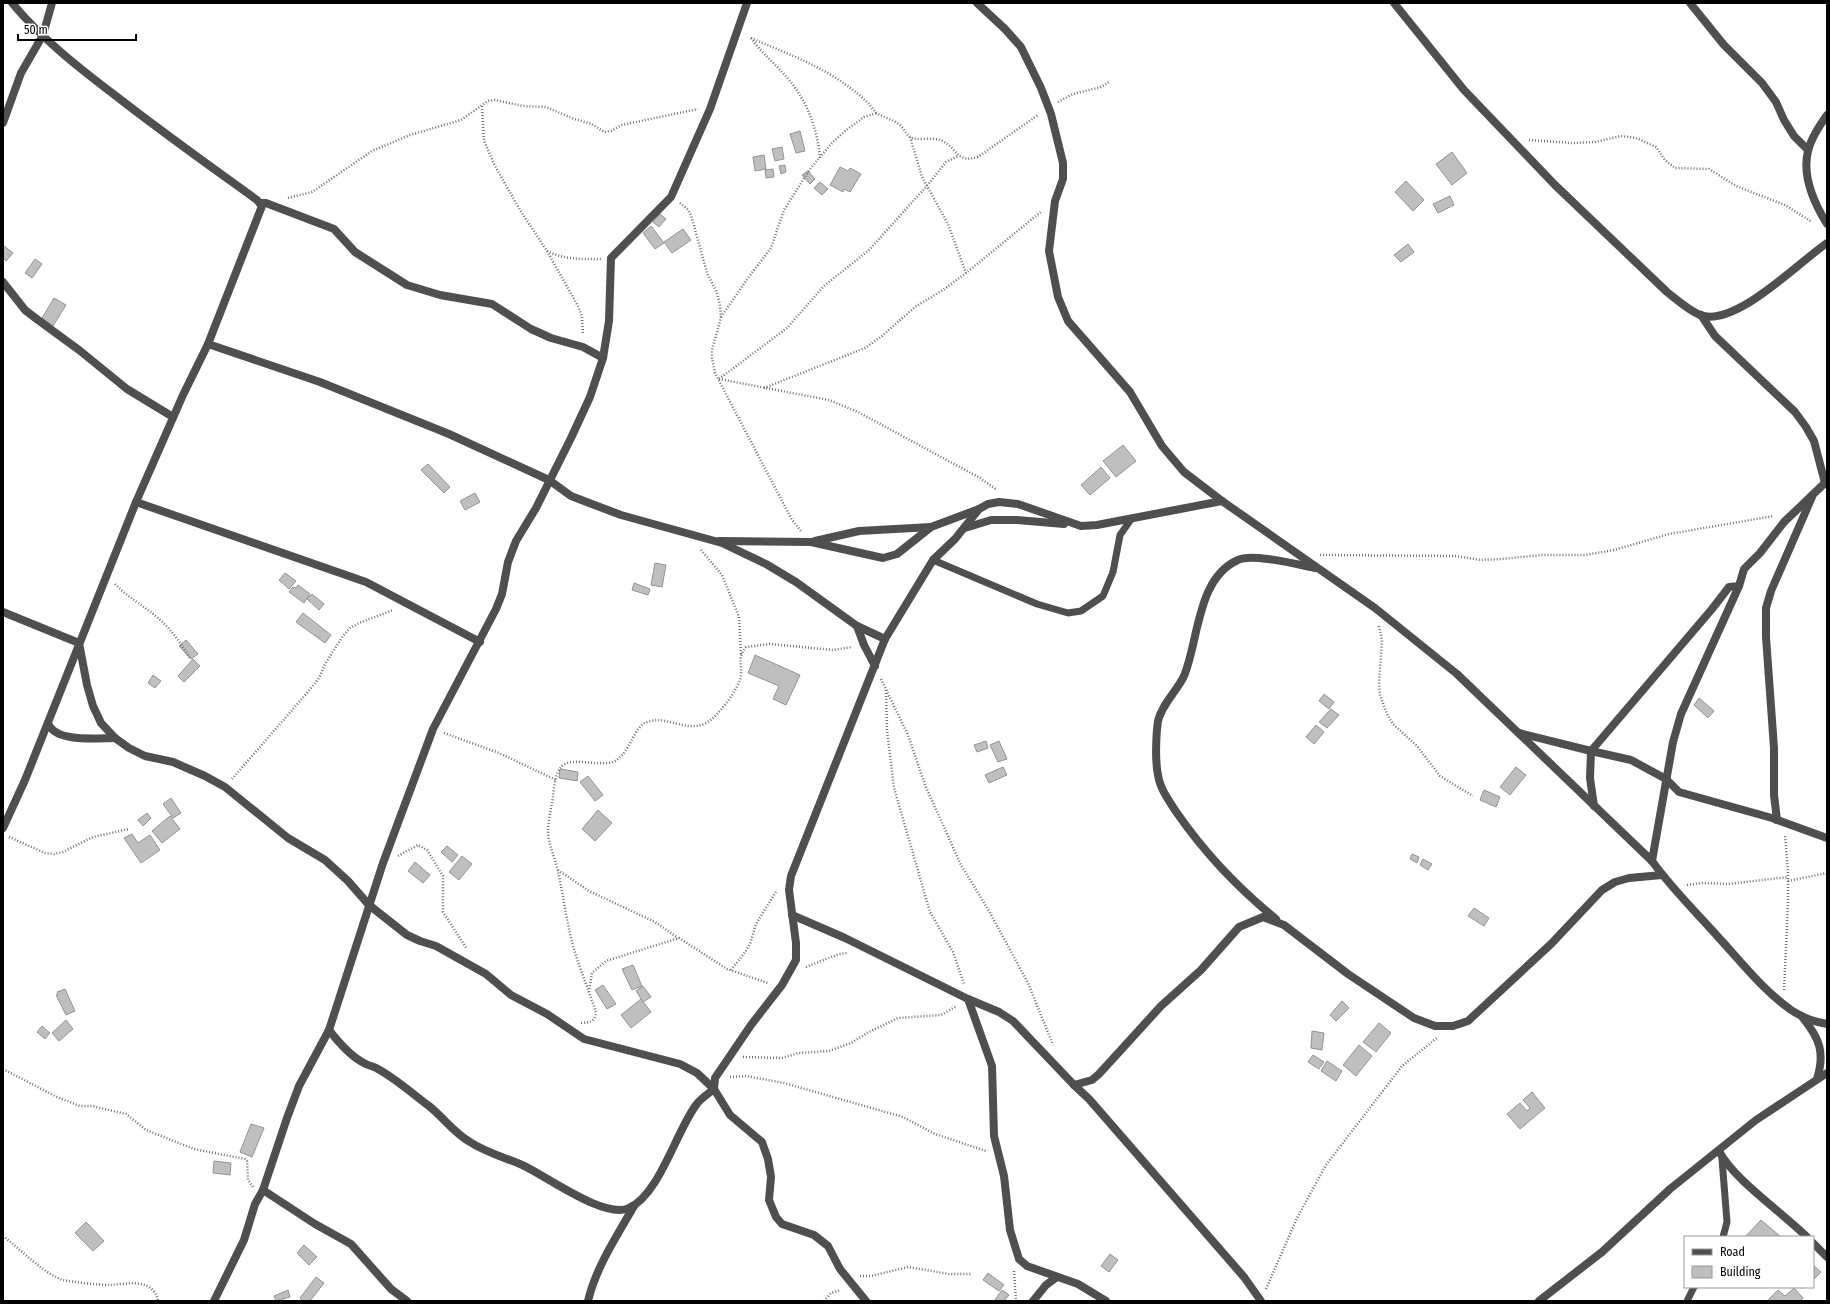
<svg xmlns="http://www.w3.org/2000/svg" width="1830" height="1304" font-family="'Fira Sans Condensed',sans-serif">
<rect width="100%" height="100%" fill="#fff"/>
<g fill="#bfbfbf" stroke="#939393">
<path d="M800,131L805,151L796,153L790,134Z"/>
<path d="M782,147L784,159L775,161L772,149Z"/>
<path d="M1452,152L1467,173L1452,185L1436,164Z"/>
<path d="M764,155L766,169L755,171L753,157Z"/>
<path d="M785,165L786,172L781,174L779,166Z"/>
<path d="M840,167L848,171L850,168L861,174L850,192L844,189L843,192L830,185Z"/>
<path d="M773,169L774,177L766,178L765,170Z"/>
<path d="M808,171L815,179L810,184L802,175Z"/>
<path d="M1406,181L1424,200L1413,211L1395,192Z"/>
<path d="M820,182L828,189L822,195L814,188Z"/>
<path d="M1450,196L1454,205L1438,213L1433,204Z"/>
<path d="M660,214L666,219L659,227L653,222Z"/>
<path d="M651,226L664,243L655,249L643,233Z"/>
<path d="M683,229L691,240L672,253L664,242Z"/>
<path d="M1408,244L1414,252L1401,262L1394,255Z"/>
<path d="M3,245L13,253L6,261L3,258Z"/>
<path d="M35,259L42,264L32,278L25,273Z"/>
<path d="M54,298L66,305L53,326L42,318Z"/>
<path d="M1123,445L1136,461L1116,477L1103,461Z"/>
<path d="M428,464L450,487L444,493L421,470Z"/>
<path d="M1101,467L1110,478L1090,495L1081,485Z"/>
<path d="M475,493L480,502L465,510L460,501Z"/>
<path d="M655,563L666,565L662,587L651,585Z"/>
<path d="M285,573L296,581L289,589L279,580Z"/>
<path d="M634,583L650,589L648,595L632,590Z"/>
<path d="M298,585L310,594L304,603L289,592L293,587L296,588Z"/>
<path d="M312,594L324,604L319,610L307,599Z"/>
<path d="M303,613L331,635L325,643L296,622Z"/>
<path d="M186,640L198,654L191,659L179,646Z"/>
<path d="M755,655L800,675L786,705L773,699L779,686L748,673Z"/>
<path d="M193,659L200,666L184,682L178,676Z"/>
<path d="M153,675L161,681L155,688L148,683Z"/>
<path d="M1324,694L1334,702L1329,709L1319,701Z"/>
<path d="M1699,698L1714,711L1708,718L1694,705Z"/>
<path d="M1331,709L1339,715L1327,728L1319,722Z"/>
<path d="M1316,725L1324,732L1314,744L1306,737Z"/>
<path d="M986,741L988,748L977,752L974,745Z"/>
<path d="M999,741L1007,759L998,762L990,745Z"/>
<path d="M1003,767L1007,775L989,783L985,775Z"/>
<path d="M1516,767L1526,775L1510,795L1500,787Z"/>
<path d="M560,769L578,772L577,781L559,778Z"/>
<path d="M588,776L603,795L595,801L580,782Z"/>
<path d="M1484,790L1500,797L1496,807L1480,800Z"/>
<path d="M171,798L181,813L173,818L163,804Z"/>
<path d="M598,810L612,823L595,841L582,829Z"/>
<path d="M147,813L151,818L143,826L138,820Z"/>
<path d="M170,816L180,829L162,843L152,831Z"/>
<path d="M132,834L138,843L150,835L160,850L141,863L124,838Z"/>
<path d="M447,846L458,855L452,862L441,852Z"/>
<path d="M1412,854L1419,857L1417,863L1410,859Z"/>
<path d="M462,856L472,864L459,880L449,872Z"/>
<path d="M1423,859L1432,864L1428,870L1420,865Z"/>
<path d="M415,862L430,875L423,883L408,871Z"/>
<path d="M1474,908L1489,918L1484,926L1468,916Z"/>
<path d="M633,965L642,986L632,990L622,969Z"/>
<path d="M603,985L616,1004L607,1009L595,990Z"/>
<path d="M643,986L651,997L643,1002L636,991Z"/>
<path d="M65,989L75,1011L66,1015L56,995H58L57,992Z"/>
<path d="M641,999L651,1012L631,1028L621,1015Z"/>
<path d="M1342,1001L1349,1008L1336,1021L1330,1015Z"/>
<path d="M66,1020L73,1029L59,1041L52,1033Z"/>
<path d="M1379,1023L1391,1033L1376,1052L1363,1042Z"/>
<path d="M42,1026L50,1033L45,1039L37,1032Z"/>
<path d="M1312,1031L1324,1033L1322,1050L1311,1048Z"/>
<path d="M1359,1045L1372,1056L1356,1076L1343,1065Z"/>
<path d="M1313,1055L1324,1062L1319,1069L1308,1062Z"/>
<path d="M1327,1061L1342,1071L1336,1081L1321,1071Z"/>
<path d="M1532,1092L1545,1108L1520,1129L1507,1114L1520,1103L1527,1111L1530,1108L1523,1100Z"/>
<path d="M251,1124L264,1128L252,1157L240,1152Z"/>
<path d="M214,1161L231,1163L230,1175L213,1173Z"/>
<path d="M1761,1220L1781,1237H1745Z"/>
<path d="M86,1222L104,1241L93,1251L75,1233Z"/>
<path d="M304,1245L317,1257L309,1265L297,1253Z"/>
<path d="M1110,1254L1118,1260L1109,1272L1101,1266Z"/>
<path d="M1813,1265L1821,1272L1813,1280Z"/>
<path d="M988,1273L1004,1285L999,1291L983,1280Z"/>
<path d="M316,1277L324,1283L310,1301H303L300,1298Z"/>
<path d="M1794,1288L1803,1298L1800,1301H1767L1778,1290L1785,1296Z"/>
<path d="M288,1290L290,1297L276,1301L274,1296Z"/>
<path d="M1002,1290L1009,1295L1004,1301H994Z"/>
</g>
<g fill="none" stroke-linecap="round" stroke-linejoin="round">
<g stroke="#717171" stroke-width="2.5" stroke-dasharray="1 2" stroke-linecap="butt">
<path d="M751,38C781,51 814,63 842,82C851,88 860,95 868,103C871,106 874,111 878,114C885,118 894,120 900,125C904,129 906,134 910,137C915,141 931,137 940,140C957,146 955,164 978,157L1038,115"/>
<path d="M751,38C760,51 772,61 782,72C805,96 817,125 820,158"/>
<path d="M1058,102L1073,94L1101,87L1109,82"/>
<path d="M482,106L484,141L495,166L520,210L547,251L578,306L582,316L583,335"/>
<path d="M910,137L922,177L948,224L966,273"/>
<path d="M1529,140L1572,143L1595,142L1621,136L1636,138L1656,147L1665,160L1675,168L1709,169L1736,186L1785,205L1812,222"/>
<path d="M288,198L312,192L372,151L410,135L461,120L488,101L495,100L523,106L546,107L574,119L592,124L604,132L611,131L622,125L698,109"/>
<path d="M680,203L687,209L691,215L707,273L717,293L720,305L721,318L712,350V358L715,373L792,520L801,531"/>
<path d="M547,251C565,260 582,259 601,259"/>
<path d="M721,317L748,278L771,248L784,210L810,169L831,144L845,131L864,117L877,113"/>
<path d="M719,379L787,328L824,286L869,250L926,187L946,162L958,156"/>
<path d="M719,379L829,400L858,412L980,478L997,490"/>
<path d="M764,388L865,348L882,336L915,307L943,290L966,273L1042,211"/>
<path d="M701,550L722,575L739,617L741,654"/>
<path d="M1320,555L1455,556L1481,560L1502,559L1541,555H1585L1614,550L1669,534L1774,516"/>
<path d="M115,584C128,598 145,606 159,619C172,630 181,644 190,658"/>
<path d="M1379,626L1382,640L1379,683L1380,695L1387,714L1393,724L1417,746L1440,776L1473,796"/>
<path d="M881,679L908,735L925,785L961,865L989,911L1028,983L1053,1045"/>
<path d="M886,690L887,730L894,788L930,912L953,952L964,984"/>
<path d="M444,733L499,753L556,780"/>
<path d="M232,779L307,693L319,678L325,664L343,636L350,628L359,623L393,610"/>
<path d="M9,837L45,853L54,854L63,852L93,837L129,829"/>
<path d="M398,856L418,845L427,850L443,876V912L467,949"/>
<path d="M558,870L589,891L655,922L678,938"/>
<path d="M1788,881L1827,873"/>
<path d="M1687,885L1701,883L1728,884L1788,877"/>
<path d="M806,967L839,954L847,953"/>
<path d="M731,970L746,951L750,944L756,924L777,890"/>
<path d="M1784,990L1788,904V872L1785,835"/>
<path d="M589,992L592,973L606,961L679,938L727,969L768,983"/>
<path d="M581,1023C589,1022 594,1023 596,1013C589,989 578,966 572,942C566,918 563,894 558,871C555,858 549,846 548,833C548,821 551,809 553,797C554,787 555,773 562,766C572,756 601,768 615,761C630,753 634,726 647,722C670,714 691,738 713,718C722,710 740,687 741,675C742,662 737,659 746,647L770,644L833,650L852,647"/>
<path d="M743,1057L782,1058L799,1053L829,1051L851,1043L867,1033L898,1018L941,1015L957,1006"/>
<path d="M3,1069L57,1097L80,1106H92L126,1114L146,1130L194,1149L245,1159L247,1161L248,1180L253,1187"/>
<path d="M730,1077L746,1076L784,1083L903,1117L935,1134L986,1151"/>
<path d="M3,1236C19,1248 44,1274 63,1280C73,1282 99,1285 109,1285C127,1284 153,1277 158,1301"/>
<path d="M1014,1271L1016,1301"/>
<path d="M860,1276H871L908,1267L949,1274H972"/>
<path d="M1266,1289L1297,1218L1326,1165L1402,1066L1438,1037"/>
<path d="M824,1301L831,1293L841,1290"/>
</g>
<g stroke="#4f4f4f" stroke-width="7">
<path d="M933,560L1037,604L1068,613L1081,611L1103,596L1113,572L1120,535L1132,518"/>
<path d="M1722,1159L1727,1222L1723,1237"/>
<path d="M1687,1301L1694,1287"/>
</g>
<g stroke="#4f4f4f" stroke-width="8">
<path d="M977,3L1005,29L1021,47L1041,88L1051,114L1063,163V179L1055,201L1049,251L1058,297L1068,321L1130,392L1162,446L1184,472L1222,501L1375,608L1457,674L1652,861C1672,889 1697,913 1720,939C1742,963 1764,991 1791,1010C1802,1017 1814,1022 1827,1024"/>
<path d="M1394,3L1464,90L1555,185L1667,292C1677,300 1688,310 1700,315C1735,328 1799,262 1827,243"/>
<path d="M1690,3L1724,45L1762,83L1776,102L1784,120L1794,136L1808,150"/>
<path d="M1827,115C1819,126 1811,138 1808,151C1802,175 1814,203 1827,224"/>
<path d="M3,123L21,73L43,35L52,3"/>
<path d="M260,203H266L334,229L355,252L407,285L440,295L492,304L531,329L551,338L583,347L603,358"/>
<path d="M3,282L25,310L38,320L79,350L127,389L173,417"/>
<path d="M1701,315L1715,336L1795,412L1806,427L1814,441L1825,483"/>
<path d="M208,344L320,382L449,434L549,480L571,496L584,501L621,515L722,543L766,564L796,582L857,626L885,639"/>
<path d="M136,502L366,582L480,642"/>
<path d="M965,528L991,520H1017L1064,524"/>
<path d="M719,541L811,542L883,558L897,554L931,527L979,509"/>
<path d="M815,541L859,531L931,527"/>
<path d="M3,612L79,643L87,685L93,706L101,723L115,738L129,748L145,756L173,762L205,776L225,787L288,838L325,860L348,881L369,905L407,935L420,941L436,946L486,974L511,995L547,1014L584,1039L680,1064L697,1073L714,1089L730,1115L762,1142L768,1159L771,1177L769,1200L776,1217L782,1224L814,1235L828,1246L840,1269L866,1301"/>
<path d="M857,626L864,645L875,666"/>
<path d="M48,723C55,743 97,738 115,738"/>
<path d="M1519,733L1591,751L1631,760L1666,779L1679,792L1772,818L1827,838"/>
<path d="M1594,806L1590,778L1591,751L1712,609L1729,587L1739,586L1744,569L1760,553L1784,522L1827,481"/>
<path d="M1777,820L1774,795V748L1766,637V608L1771,591L1812,497"/>
<path d="M3,828L25,780L136,502L183,395L208,344L262,206L257,200C210,166 162,132 116,96C79,68 42,39 12,3"/>
<path d="M1652,861L1673,742L1681,714L1739,586"/>
<path d="M792,915L845,938L968,999L999,1012L1013,1021L1074,1085L1089,1099L1244,1277L1261,1301"/>
<path d="M1276,919C1238,888 1204,852 1177,813C1169,801 1160,789 1158,775C1155,761 1156,735 1158,721C1162,704 1177,691 1184,676C1199,639 1197,578 1238,560C1253,553 1299,565 1316,568"/>
<path d="M968,999L992,1066L994,1136L1004,1176L1010,1230L1019,1259L1027,1266L1078,1284L1106,1301"/>
<path d="M1803,1018C1820,1039 1825,1053 1817,1079"/>
<path d="M329,1030C339,1043 350,1056 364,1063C368,1066 374,1066 378,1069C396,1079 413,1094 429,1106C443,1117 454,1133 470,1142C485,1152 503,1157 520,1164C544,1174 604,1220 629,1208C659,1195 676,1132 696,1105C700,1099 708,1094 714,1089L715,1078L751,1025L782,985L796,960V943L789,890L791,876L885,639L933,560L955,539L979,509L988,504L999,502L1018,504L1081,526L1097,525L1222,501"/>
<path d="M1074,1085L1092,1080L1099,1074L1161,1006L1201,970L1239,927L1263,917L1284,925L1348,974L1414,1018L1435,1026H1453L1468,1021L1551,944L1602,890L1615,882L1629,878L1662,875"/>
<path d="M1719,1151C1733,1179 1783,1213 1807,1237"/>
<path d="M263,1190L315,1224L351,1244L391,1289L407,1301"/>
<path d="M1813,1243L1827,1257"/>
<path d="M214,1301L244,1240L255,1204L263,1190L287,1118L299,1086L329,1030L383,863L433,729L496,609L502,594L508,562L516,541L536,508L571,438L590,397L603,358L609,321L611,258L671,197L710,109L747,3"/>
<path d="M588,1301C596,1267 617,1236 634,1206"/>
<path d="M1033,1301L1046,1285L1057,1277"/>
<path d="M1539,1301L1602,1252L1670,1189L1756,1120L1827,1073"/>
</g>
</g>
<rect width="1830" height="1304" fill="none" stroke="#000000" stroke-width="8"/>
<rect x="1684" y="1236" width="130" height="52" fill="#ffffff" stroke="#999999"/>
<rect x="1692" y="1249" width="20" height="6" fill="#4f4f4f" stroke="#999999"/>
<text x="1720" y="1256" font-size="12" fill="#000000">Road</text>
<rect x="1692" y="1266" width="20" height="12" fill="#bfbfbf" stroke="#999999"/>
<text x="1720" y="1276" font-size="12" fill="#000000">Building</text>
<path d="M18 34v6h118v-6" fill="none" stroke="#000000" stroke-width="2"/>
<text x="24" y="34" font-size="12" fill="#000000" stroke="#ffffff" stroke-width="3" paint-order="stroke">50 m</text>
</svg>
